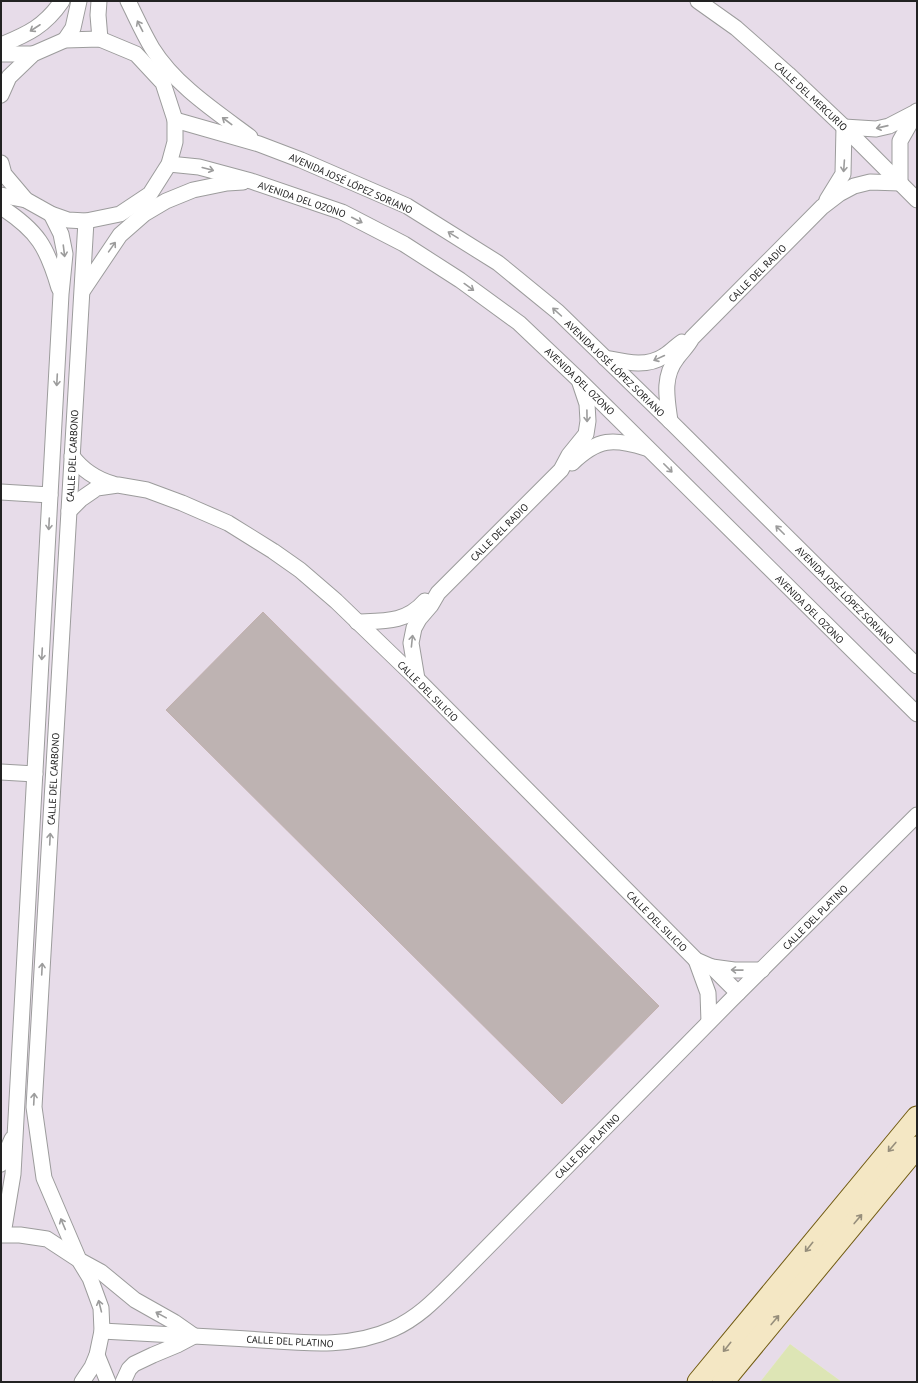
<svg xmlns="http://www.w3.org/2000/svg" width="918" height="1383" font-family="'PT Sans',sans-serif">
<rect width="100%" height="100%" fill="#f1ece9"/>
<path fill="#e7dce9" d="M1,1H917V1382H842L790,1344L760,1382H1Z"/>
<path fill="#dde5b5" d="M790,1344L842,1382H760Z"/>
<path fill="#beb3b2" stroke="#c1afad" d="M263,612L659,1006L562,1104L166,710Z"/>
<g fill="none" stroke-linecap="round" stroke-linejoin="round">
<g stroke="#9c9c9c" stroke-width="17">
<g id="street">
<path d="M99,1L98,15L100,39"/>
<path d="M128,1C136,17 143,33 152,48C175,85 215,111 250,137"/>
<path d="M698,1L736,28L788,74L844,127L917,200"/>
<path d="M65,40L73,28L79,1"/>
<path d="M1,45C28,34 45,26 62,1"/>
<path d="M1,54H33"/>
<path d="M1,95L9,77L33,54L65,40L100,39L136,54L163,83L175,120V142L169,164L150,194L120,214L86,221L68,220L51,214L26,200L4,174L1,163"/>
<path d="M175,120L259,144L301,160L407,206L498,263L558,312L670,421L917,666"/>
<path d="M169,164L199,167L251,181L342,212L404,244L460,280L519,323L578,379L917,714"/>
<path d="M1,195L26,200"/>
<path d="M827,200L843,174L844,127L876,129L889,126L916,112"/>
<path d="M1,207C38,231 47,247 59,288"/>
<path d="M86,221L34,1107L44,1178L79,1260L101,1272L135,1300L174,1322L194,1336L177,1345L153,1355L134,1364L129,1369L123,1382"/>
<path d="M83,290L120,235L144,214L166,201L193,190L227,183L243,182"/>
<path d="M605,358C625,362 646,368 664,356C671,352 676,346 682,342"/>
<path d="M670,421C667,399 662,377 677,358C682,351 688,346 692,338L822,207L839,194L854,186L870,182L900,183V141L917,111"/>
<path d="M72,456C83,471 96,479 113,484"/>
<path d="M572,463C598,438 613,438 646,448"/>
<path d="M1,492L50,495"/>
<path d="M69,511L81,499L97,488L118,485L147,490L182,503L228,523L273,551L300,570L336,601L417,679L696,960L712,967L738,993"/>
<path d="M357,622C384,621 406,623 425,601"/>
<path d="M417,679L411,643L414,628L419,619L431,605L438,593L561,470L569,455L586,434L588,421L587,404L580,383"/>
<path d="M1,772L35,774"/>
<path d="M696,960L708,993L709,1022"/>
<path d="M712,967L734,970H762"/>
<path d="M1,1164L12,1139"/>
<path d="M3,1234L13,1174L61,294L65,254L61,234L51,214"/>
<path d="M1,1235H20L47,1239L79,1260L90,1278L101,1308L102,1331L97,1355L92,1367L82,1382"/>
<path d="M102,1331C151,1334 199,1336 247,1339C297,1342 347,1350 393,1329C418,1318 436,1299 455,1280L730,1001L917,815"/>
<path d="M97,1355L108,1382"/>
</g>
</g>
<g stroke="#715b11" stroke-width="23">
<g id="secondary">
<path d="M698,1382L917,1117"/>
<path d="M723,1382L917,1147"/>
</g>
</g>
<use href="#street" stroke="#fff" stroke-width="15"/>
<use href="#secondary" stroke="#f4e7c4" stroke-width="21"/>
</g>
<defs><path id="oneway-shaft" d="M-6 0H5M1.5-3L5.5 0L1.5 3" fill="none" stroke-width="1.6" stroke-linecap="round" stroke-linejoin="round"/></defs>
<g stroke="#9c9c9c">
<use href="#oneway-shaft" transform="translate(140 26) rotate(-117)"/>
<use href="#oneway-shaft" transform="translate(35 28) rotate(147)"/>
<use href="#oneway-shaft" transform="translate(227 121) rotate(-143)"/>
<use href="#oneway-shaft" transform="translate(882 127) rotate(167)"/>
<use href="#oneway-shaft" transform="translate(844 166) rotate(94)"/>
<use href="#oneway-shaft" transform="translate(208 169) rotate(15)"/>
<use href="#oneway-shaft" transform="translate(357 220) rotate(27)"/>
<use href="#oneway-shaft" transform="translate(453 235) rotate(-148)"/>
<use href="#oneway-shaft" transform="translate(112 247) rotate(-55)"/>
<use href="#oneway-shaft" transform="translate(64 251) rotate(83)"/>
<use href="#oneway-shaft" transform="translate(469 287) rotate(36)"/>
<use href="#oneway-shaft" transform="translate(557 312) rotate(-138)"/>
<use href="#oneway-shaft" transform="translate(659 358) rotate(155)"/>
<use href="#oneway-shaft" transform="translate(57 380) rotate(93)"/>
<use href="#oneway-shaft" transform="translate(587 416) rotate(89)"/>
<use href="#oneway-shaft" transform="translate(668 468) rotate(45)"/>
<use href="#oneway-shaft" transform="translate(49 524) rotate(93)"/>
<use href="#oneway-shaft" transform="translate(780 530) rotate(-135)"/>
<use href="#oneway-shaft" transform="translate(412 641) rotate(-84)"/>
<use href="#oneway-shaft" transform="translate(42 654) rotate(93)"/>
<use href="#oneway-shaft" transform="translate(50 839) rotate(-87)"/>
<use href="#oneway-shaft" transform="translate(42 969) rotate(-87)"/>
<use href="#oneway-shaft" transform="translate(737 970) rotate(-179)"/>
<use href="#oneway-shaft" transform="translate(34 1099) rotate(-87)"/>
<use href="#oneway-shaft" transform="translate(63 1224) rotate(-113)"/>
<use href="#oneway-shaft" transform="translate(100 1306) rotate(-104)"/>
<use href="#oneway-shaft" transform="translate(161 1315) rotate(-151)"/>
</g>
<g stroke="#968e7b">
<use href="#oneway-shaft" transform="translate(892 1147) rotate(130)"/>
<use href="#oneway-shaft" transform="translate(858 1219) rotate(-50)"/>
<use href="#oneway-shaft" transform="translate(809 1247) rotate(129)"/>
<use href="#oneway-shaft" transform="translate(775 1320) rotate(-50)"/>
<use href="#oneway-shaft" transform="translate(727 1347) rotate(129)"/>
</g>
<g text-anchor="middle" stroke-width="3" stroke-linejoin="round" paint-order="stroke">
<g font-size="10" fill="#222" stroke="#fff">
<text transform="translate(811 96) rotate(43)" y="4">CALLE DEL MERCURIO</text>
<text transform="translate(351 183) rotate(24)" y="4">AVENIDA JOSÉ LÓPEZ SORIANO</text>
<text transform="translate(302 199) rotate(19)" y="4">AVENIDA DEL OZONO</text>
<text transform="translate(757 273) rotate(-45)" y="4">CALLE DEL RADIO</text>
<text transform="translate(615 368) rotate(44)" y="4">AVENIDA JOSÉ LÓPEZ SORIANO</text>
<text transform="translate(580 381) rotate(44)" y="4">AVENIDA DEL OZONO</text>
<text transform="translate(72 456) rotate(-87)" y="4">CALLE DEL CARBONO</text>
<text transform="translate(499 532) rotate(-45)" y="4">CALLE DEL RADIO</text>
<text transform="translate(845 595) rotate(45)" y="4">AVENIDA JOSÉ LÓPEZ SORIANO</text>
<text transform="translate(810 609) rotate(45)" y="4">AVENIDA DEL OZONO</text>
<text transform="translate(428 691) rotate(45)" y="4">CALLE DEL SILICIO</text>
<text transform="translate(53 779) rotate(-87)" y="4">CALLE DEL CARBONO</text>
<text transform="translate(815 917) rotate(-45)" y="4">CALLE DEL PLATINO</text>
<text transform="translate(657 921) rotate(45)" y="4">CALLE DEL SILICIO</text>
<text transform="translate(587 1146) rotate(-45)" y="4">CALLE DEL PLATINO</text>
<text transform="translate(290 1341) rotate(3)" y="4">CALLE DEL PLATINO</text>
</g>
</g>
<rect width="918" height="1383" fill="none" stroke="#222222" stroke-width="4"/>
</svg>
